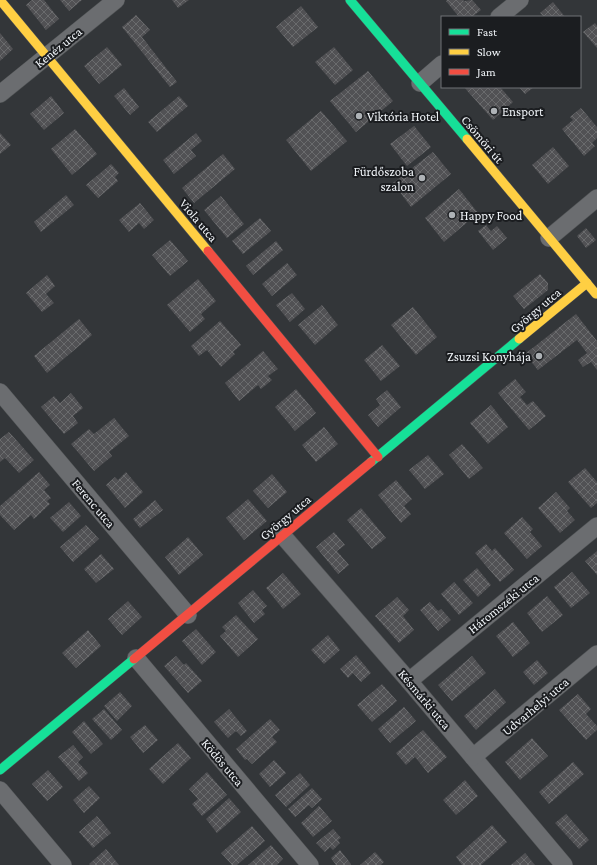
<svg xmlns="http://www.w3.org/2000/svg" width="597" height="865" font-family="'Crimson Pro',serif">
<defs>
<pattern id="building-cross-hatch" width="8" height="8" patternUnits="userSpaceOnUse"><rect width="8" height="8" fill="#515154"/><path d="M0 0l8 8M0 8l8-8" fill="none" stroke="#6a6b6d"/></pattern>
</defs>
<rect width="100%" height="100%" fill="#333639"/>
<g fill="url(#building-cross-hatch)">
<path d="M32,0H44L59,19L46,30L26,5Z"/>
<path d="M60,0H82L69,11Z"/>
<path d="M172,0H189L178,8Z"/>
<path d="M447,0H463L464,1L472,0L481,10L472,17H459L446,1Z"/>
<path d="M553,2L565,17H544L540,13Z"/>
<path d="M301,6L318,27L293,47L276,27Z"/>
<path d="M136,15L150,30L142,37L177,82L170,87L122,27Z"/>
<path d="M595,23L597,26V48L583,32Z"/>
<path d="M0,33L13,49L0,61Z"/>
<path d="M107,47L122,65L99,84L84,66Z"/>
<path d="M334,47L353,70L335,85L315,62Z"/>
<path d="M368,71L393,101L356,132L330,101Z"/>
<path d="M464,87H500L513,102L493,120Z"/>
<path d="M519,87H534L525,94Z"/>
<path d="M124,88L139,107L130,115L114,96Z"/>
<path d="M51,96L64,113L44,130L30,114Z"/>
<path d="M179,96L188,106L157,132L148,122Z"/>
<path d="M581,108L597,127V138L592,143L595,146L584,156L562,129L573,120L570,117Z"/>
<path d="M321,111L347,141L311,171L286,140Z"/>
<path d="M414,126L431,147L407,166L390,144Z"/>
<path d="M75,129L97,154L72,175L51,149Z"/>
<path d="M0,133L11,145L0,154Z"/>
<path d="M196,133L202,141L191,150L196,156L174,174L163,160Z"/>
<path d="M553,147L569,166L548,184L532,165Z"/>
<path d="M433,152L451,174L411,207L393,183Z"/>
<path d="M223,154L235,169L194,203L182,188Z"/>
<path d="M111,164L119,173L115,177L118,181L98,198L86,185Z"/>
<path d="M459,189L478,213L444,242L425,218Z"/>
<path d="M66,195L74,205L41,232L34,222Z"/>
<path d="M221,196L244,224L227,238L204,210Z"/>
<path d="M140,203L154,220L144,229L139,223L129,232L119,220Z"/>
<path d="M260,218L271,231L243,254L232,241Z"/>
<path d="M486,225L491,231L497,226L507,238L493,250L478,231Z"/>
<path d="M586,228L596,240L586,248L577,236Z"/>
<path d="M170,240L188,261L170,276L152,255Z"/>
<path d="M276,241L283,250L253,275L246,266Z"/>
<path d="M287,263L297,275L272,296L262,284Z"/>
<path d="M540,274L548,283V290L524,309L513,296Z"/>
<path d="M47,275L55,286L46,294L54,303L42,312L26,293Z"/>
<path d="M198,279L216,301L201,314L205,319L190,332L167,305Z"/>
<path d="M292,293L305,309L290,322L276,305Z"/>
<path d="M322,305L338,325L315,345L298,325Z"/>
<path d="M413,307L437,337L416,355L391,325Z"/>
<path d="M576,314L597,341V370L591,362L583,367L578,360L587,353L577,340L538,370L525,354Z"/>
<path d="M79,319L92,335L47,373L34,356Z"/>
<path d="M220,321L241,345L233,352L235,354L221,367L207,350L199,356L191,346Z"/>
<path d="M382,345L400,366L381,381L364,360Z"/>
<path d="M263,351L278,369L268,376L272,380L261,389L258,385L239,401L225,383Z"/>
<path d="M515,379L526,392L520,397L527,405L533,401L546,416L529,430L498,393Z"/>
<path d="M296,389L316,413L295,431L275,407Z"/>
<path d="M387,390L401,407L378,427L368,415L380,405L376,399Z"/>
<path d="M71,393L83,408L73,416L78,423L64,434L41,407L54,396L60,403Z"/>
<path d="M491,405L508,427L488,444L470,423Z"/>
<path d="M114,418L129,436L109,452L112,456L94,471L71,444L89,429L94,434Z"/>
<path d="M324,427L338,444L316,462L302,445Z"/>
<path d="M9,432L34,460L19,473L5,458L0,462V439Z"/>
<path d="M462,444L483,468L469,479L449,455Z"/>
<path d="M428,455L444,474L425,489L409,470Z"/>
<path d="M585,468L597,482V503L591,508L568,482Z"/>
<path d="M39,472L50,485L44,490L51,498L47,501L50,504L34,519L31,515L14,530L0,515V506Z"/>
<path d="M126,472L143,492L125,508L106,485L115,477L118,480Z"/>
<path d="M272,474L287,492L268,508L253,491Z"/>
<path d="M396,480L412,499L404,506L411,514L401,523L378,495Z"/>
<path d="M556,492L570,508L567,511L575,520L560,533L538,508Z"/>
<path d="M248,499L267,521L244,540L226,518Z"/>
<path d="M155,500L163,510L140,528L133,519Z"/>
<path d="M69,502L81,516L63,532L50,518Z"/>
<path d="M361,508L386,538L372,549L347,520Z"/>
<path d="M522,517L533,529L530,532L542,546L527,559L504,533Z"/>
<path d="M86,525L99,539L73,562L60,547Z"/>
<path d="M334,532L345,545L337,551L349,565L338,574L316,547Z"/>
<path d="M188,537L203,555L179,575L165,557Z"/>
<path d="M486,544L492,551L495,548L514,570L500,582L475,553Z"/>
<path d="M597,551V575L585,561Z"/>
<path d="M101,554L114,569L96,583L84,569Z"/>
<path d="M477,568L491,585L478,597L463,580Z"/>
<path d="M572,572L590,593L571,608L554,587Z"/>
<path d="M283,573L301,594L283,609L266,588Z"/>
<path d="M454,582L473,603L459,615L441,594Z"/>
<path d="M253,590L267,606L262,610L265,614L254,623L238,603Z"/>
<path d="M547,596L563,615L542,632L527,613Z"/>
<path d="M397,597L409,610L403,616L414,630L399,643L375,616Z"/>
<path d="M128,601L142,617L122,635L108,619Z"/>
<path d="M430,602L438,611L441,609L451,620L438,631L420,610Z"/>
<path d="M236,615L258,639L238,657L220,636L226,631L222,627Z"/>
<path d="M513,622L530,643L513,657L496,636Z"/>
<path d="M196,629L216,652L202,665L182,641Z"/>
<path d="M88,630L101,646L76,668L62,653Z"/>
<path d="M328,635L340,650L324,664L311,650Z"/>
<path d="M356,655L371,673L361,682L353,673L348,678L340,669Z"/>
<path d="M176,656L184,665L186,663L202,681L188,693L164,666Z"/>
<path d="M472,656L486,673L452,701L438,685Z"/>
<path d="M537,660L548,673L534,685L523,672Z"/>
<path d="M382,684L397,701L372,722L357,705Z"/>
<path d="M495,689L506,702L476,730L464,716Z"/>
<path d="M120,692L132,706L117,721L104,706Z"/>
<path d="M578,694L591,709L586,714L597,726V730L586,740L559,710Z"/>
<path d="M404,707L416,721L390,743L378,729Z"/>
<path d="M104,709L122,730L111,740L92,719Z"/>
<path d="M229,709L247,731L241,736L236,731L228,738L214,722Z"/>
<path d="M270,719L280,730L272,737L277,742L252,764L247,759L245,760L236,749Z"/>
<path d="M84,721L103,744L91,754L72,732Z"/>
<path d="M145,725L158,740L143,753L130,737Z"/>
<path d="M423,730L447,757L428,773L415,757L406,765L396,753Z"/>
<path d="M532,738L548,756L520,780L505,762Z"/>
<path d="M178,743L191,758L163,784L149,769Z"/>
<path d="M73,745L83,757L78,762L88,773L79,781L58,757Z"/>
<path d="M274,760L286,773L270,787L259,774Z"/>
<path d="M573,762L584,774L549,804L539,792Z"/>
<path d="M48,770L63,787L47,801L32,784Z"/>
<path d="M207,772L227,795L202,816L192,804L198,799L189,789Z"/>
<path d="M300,773L310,785L286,807L275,795Z"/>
<path d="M465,780L478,796L456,815L443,800Z"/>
<path d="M89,786L100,798L84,813L73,800Z"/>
<path d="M312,788L322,799L312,808L309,805L295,817L288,809Z"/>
<path d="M229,798L241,812L217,833L206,819Z"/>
<path d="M319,806L332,821L313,837L301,823Z"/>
<path d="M566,814L589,840L579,849L555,823Z"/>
<path d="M97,816L111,833L93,848L79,832Z"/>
<path d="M492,825L507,842L481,865H462L456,857Z"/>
<path d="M252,826L265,841L237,865H232L221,853Z"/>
<path d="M333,829L341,838L338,840L340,843L333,850L330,847L325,852L316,843Z"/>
<path d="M271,845L283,859L277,865H248Z"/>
<path d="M106,849L119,865H90L89,864Z"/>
<path d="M340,850L351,864V865H336L331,858Z"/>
<path d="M375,852L384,862L381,865H360Z"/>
<path d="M525,853L535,865H511Z"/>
</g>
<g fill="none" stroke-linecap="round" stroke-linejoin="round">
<g stroke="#4f5254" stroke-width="18">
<g id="street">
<path d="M499,17L520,0"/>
<path d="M420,83L442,64"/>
<path d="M0,94L116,0"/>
<path d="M549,238L597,198"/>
<path d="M0,392L188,615"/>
<path d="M283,536L409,681L564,865"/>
<path d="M136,658L310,865"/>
<path d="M409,681L597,526"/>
<path d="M473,757L597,654"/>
<path d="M0,790L63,865"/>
</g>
</g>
<g stroke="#4f5254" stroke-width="10">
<g id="fast">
<path d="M350,0L467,139"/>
<path d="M371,462L519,339"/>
<path d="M0,770L134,659"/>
</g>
</g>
<g stroke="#4f5254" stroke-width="10">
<g id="slow">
<path d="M0,0L208,251"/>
<path d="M467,139L596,294"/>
<path d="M519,339L587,283"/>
</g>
</g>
<g stroke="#4f5254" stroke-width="10">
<g id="jam">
<path d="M208,251L378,457"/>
<path d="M134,659L371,462"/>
</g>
</g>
<use href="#street" stroke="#6b6d70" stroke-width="17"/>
<use href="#fast" stroke="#16e098" stroke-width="9"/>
<use href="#slow" stroke="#ffcf43" stroke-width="9"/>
<use href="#jam" stroke="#f24e42" stroke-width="9"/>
</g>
<g fill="#aeb2b6" stroke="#1b1d20" stroke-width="1.5">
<circle cx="494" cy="111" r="4"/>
<circle cx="359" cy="116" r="4"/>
<circle cx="422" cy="178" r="4"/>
<circle cx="452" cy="215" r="4"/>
<circle cx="539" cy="356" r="4"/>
</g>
<g text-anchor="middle" stroke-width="4" stroke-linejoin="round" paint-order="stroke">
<g font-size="13" fill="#f1f5f9" stroke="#1b1d20">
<text transform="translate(58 47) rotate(-39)" y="5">Kenéz utca</text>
<text transform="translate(483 139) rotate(50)" y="5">Csömöri út</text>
<text transform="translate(199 220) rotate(50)" y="5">Viola utca</text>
<text transform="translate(535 310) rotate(-40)" y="5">György utca</text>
<text transform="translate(94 503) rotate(50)" y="5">Ferenc utca</text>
<text transform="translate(285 517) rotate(-40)" y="5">György utca</text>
<text transform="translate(503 603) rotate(-39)" y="5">Háromszéki utca</text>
<text transform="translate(425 699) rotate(50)" y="5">Késmárki utca</text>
<text transform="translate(535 706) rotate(-40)" y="5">Udvarhelyi utca</text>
<text transform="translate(223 762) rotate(50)" y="5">Ködös utca</text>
</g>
<g font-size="13" fill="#f1f5f9" stroke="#1b1d20" text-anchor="start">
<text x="502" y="116">Ensport</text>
<text x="367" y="121">Viktória Hotel</text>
<text x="414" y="176" text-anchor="end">Fürdőszoba<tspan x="414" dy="15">szalon</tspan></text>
<text x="460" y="220">Happy Food</text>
<text x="531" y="361" text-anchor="end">Zsuzsi Konyhája</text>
</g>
</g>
<rect x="441" y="16" width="140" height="72" fill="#1b1d20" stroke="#717377"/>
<rect x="449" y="29" width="20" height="6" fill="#16e098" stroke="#717377"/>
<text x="477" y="36" font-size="12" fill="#f1f5f9">Fast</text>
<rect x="449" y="49" width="20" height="6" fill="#ffcf43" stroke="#717377"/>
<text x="477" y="56" font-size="12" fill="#f1f5f9">Slow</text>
<rect x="449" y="69" width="20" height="6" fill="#f24e42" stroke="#717377"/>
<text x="477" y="76" font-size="12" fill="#f1f5f9">Jam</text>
</svg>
